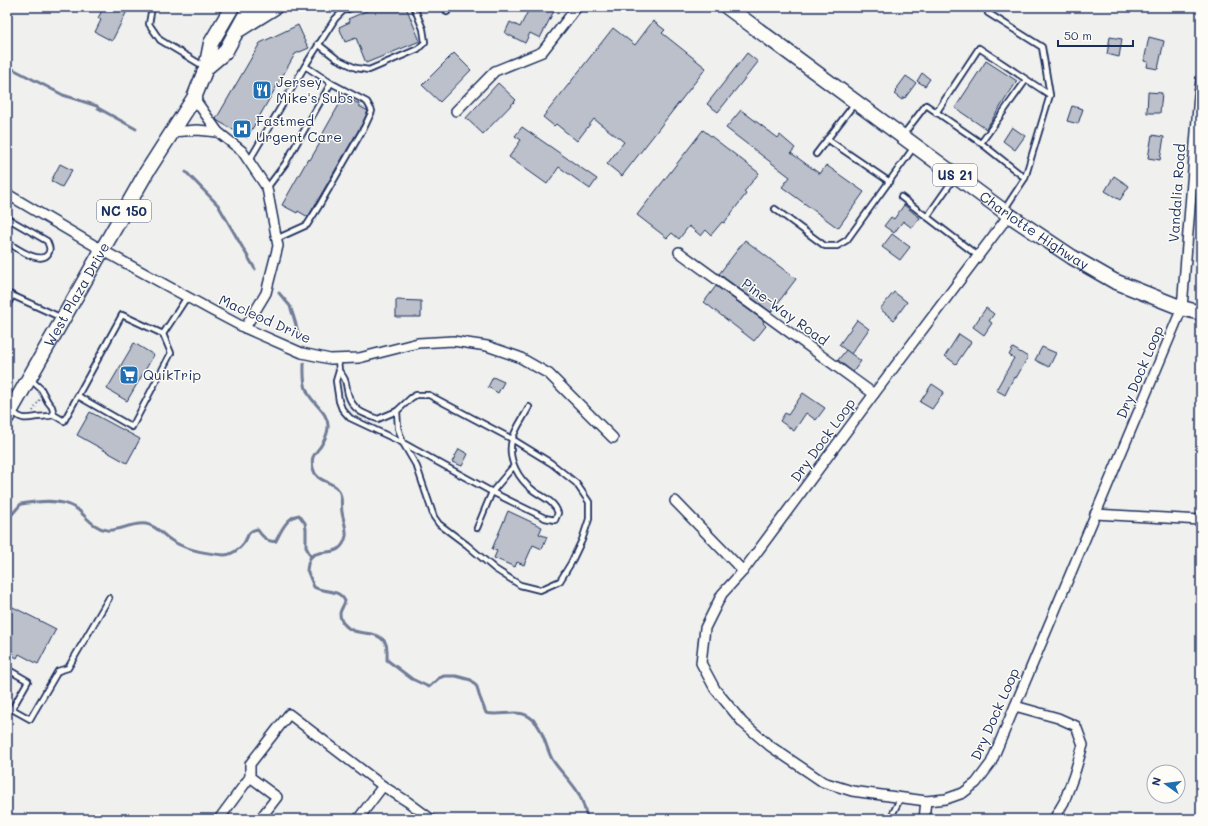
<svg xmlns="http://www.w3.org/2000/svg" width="1208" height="826" font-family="Mali,sans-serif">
<rect width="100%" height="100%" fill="#f0f0ee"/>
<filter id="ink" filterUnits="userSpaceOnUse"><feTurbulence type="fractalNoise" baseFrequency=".025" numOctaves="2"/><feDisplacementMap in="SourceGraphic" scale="8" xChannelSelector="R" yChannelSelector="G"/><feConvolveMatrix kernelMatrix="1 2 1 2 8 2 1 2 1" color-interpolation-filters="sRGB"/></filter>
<g filter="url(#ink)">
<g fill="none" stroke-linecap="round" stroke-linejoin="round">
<g stroke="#6f7b97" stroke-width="3">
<path d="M7,66L63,95L97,106L98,108L136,129"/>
<path d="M186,172L218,205L255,269"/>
<path d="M279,293L290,306L294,318L300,339"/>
<path d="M304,364C304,372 303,383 307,391C311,403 329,412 328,427C328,432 325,439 322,444C317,453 310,454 313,468C316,482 329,480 337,488C340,491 340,493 341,497C342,502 341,507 342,512C343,520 347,528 346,536C341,559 322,548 312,556C308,559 308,565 307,570L314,587C324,593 338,588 345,601C344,605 341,609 340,613C340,616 341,621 344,624C355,638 375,628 385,642C388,647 387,655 387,660L412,679L429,687L439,678L444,676H456L471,680L477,687L479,695L486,713C500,717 519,708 531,718C543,727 545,746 552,759C558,769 568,778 575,788C582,797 585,808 587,819"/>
<path d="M7,520L21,504C38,501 62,498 77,509C87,517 93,528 107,530C116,532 133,522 146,524C158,526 164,537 174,542C190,551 206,553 224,555C231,555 240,549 244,543C248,537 247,531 257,529C261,535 268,544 276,541C281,531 287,517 299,515L305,523L306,529V547L311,557"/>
</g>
</g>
<g fill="#bbc0ca" stroke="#1b2f5e">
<path d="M104,7H129L112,41L95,32L101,20L98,18Z"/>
<path d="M370,7H406L420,41L366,63L356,38L345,42L339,27L350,22L348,19L371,9Z"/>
<path d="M530,7H556L540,38L530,33L525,43L505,33L510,22L520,27Z"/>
<path d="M653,21L665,30L662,33L706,68L622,176L607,164L624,142L594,119L577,141L556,124L554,126L543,117L613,28L635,45Z"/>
<path d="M298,25L304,38H303L309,48L295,54L247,138L218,121L216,119L260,43Z"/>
<path d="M1110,37L1122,39L1119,57L1107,54Z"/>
<path d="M1149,37L1164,41L1158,69L1147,67L1148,62L1144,61Z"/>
<path d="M454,53L471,70L440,102L422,85Z"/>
<path d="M747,53L758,62L718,112L707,104Z"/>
<path d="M986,61L1017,81L986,129L955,108Z"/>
<path d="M922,73L930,79L925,86L917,81Z"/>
<path d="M906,76L916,83L905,98L904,97L902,100L894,94L896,92L895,91Z"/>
<path d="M498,83L516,100L483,134L466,118Z"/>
<path d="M1148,92L1162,93L1160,113H1147Z"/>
<path d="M344,96L359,104V106L368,111L362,124L308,217L298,211L297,213L282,205L308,159L310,160L320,143L318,142Z"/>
<path d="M1072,106L1083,109L1078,124L1067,121Z"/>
<path d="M741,110L778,138L780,135L795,148L791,153L820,174L826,165L864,192L838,228L782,187L790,177L726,128Z"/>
<path d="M522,127L597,179L590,189L559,167L547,184L509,157L521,140L515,136Z"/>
<path d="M1012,127L1025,136L1015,150L1003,141Z"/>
<path d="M703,130L759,173L744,192L746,194L724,223L722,222L711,235L706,230L701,236L689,226L679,239L672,233L667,238L637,215Z"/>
<path d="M1152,135L1164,137L1160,160L1148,158Z"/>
<path d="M60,164L72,170L62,187L51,181Z"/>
<path d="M1114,176L1129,186L1120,200L1105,191Z"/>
<path d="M904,205L920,218L912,228L903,221L894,233L884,226L891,217L894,219Z"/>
<path d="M892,234L910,247L900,260L882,247Z"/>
<path d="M745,240L796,279L771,312L719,274Z"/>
<path d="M716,286L764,321L763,323L766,326L754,341L704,302Z"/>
<path d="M894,292L907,302L894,320L880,309Z"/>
<path d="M396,300L421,301V317H396Z"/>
<path d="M986,308L994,314L989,321L992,323L984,335L973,327Z"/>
<path d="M857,320L869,329L851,354L839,345Z"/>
<path d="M959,334L971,342L956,364L945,356Z"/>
<path d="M134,343L154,355L127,401L107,389Z"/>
<path d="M1042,347L1056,353L1049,367L1035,360Z"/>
<path d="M1013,348L1028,357L1016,378L1014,377L1005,395L996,390L1014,358L1009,355Z"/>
<path d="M846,350L861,361L853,372L838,360Z"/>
<path d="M493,377L504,382L498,393L488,387Z"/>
<path d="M932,384L944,392L932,409L920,402Z"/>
<path d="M803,393L825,408L816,420L806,413L794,431L780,421L785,413L788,415Z"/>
<path d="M90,412L140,439L127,463L77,435Z"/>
<path d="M459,449L468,454L462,466L452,462Z"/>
<path d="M508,511L542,527L539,534L547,537L542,549L533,545L524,565L517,562L515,567L494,558L497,551L492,549Z"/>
<path d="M7,604L56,629L38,664L19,654L17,658L10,654L12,650L7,647Z"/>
</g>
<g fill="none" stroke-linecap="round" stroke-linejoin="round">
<g stroke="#1b2f5e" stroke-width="8">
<g id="lane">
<path d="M152,7L149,24L160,40L205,67"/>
<path d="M445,7L447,12"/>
<path d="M988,13L1042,47L1050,95"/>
<path d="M318,44L337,59L356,68L369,70L418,49L425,42L423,29L414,7"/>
<path d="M305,66L335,19L343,11L354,7"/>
<path d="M936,113L979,48L1050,95L1025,178"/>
<path d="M903,135L926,105L981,143L1025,178L1004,210"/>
<path d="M827,139L890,182"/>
<path d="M981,143L1026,80"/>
<path d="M816,154L855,103"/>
<path d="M249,161L305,66L331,83L285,164L267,188"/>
<path d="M901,197L978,256"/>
<path d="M775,209L825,246H837L847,240L914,147"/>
<path d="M927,217L955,177"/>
<path d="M7,218L47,241C49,246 51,249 48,254C40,265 16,248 7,242"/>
<path d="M276,239L307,225L319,206L365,126L372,111L367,102L331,83"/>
<path d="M7,293L62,318"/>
<path d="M7,306L12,296"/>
<path d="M338,359L339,371L336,381L339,401L342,409L350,418L403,443L417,467L434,517L439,524L467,545L495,569L520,585L540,590L560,581L571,563L582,540L589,519V502L576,483L551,463L512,439L429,395H416L411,398L397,411L378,419C364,414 353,411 348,394C345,382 348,382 339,371"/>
<path d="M30,379L41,389L48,402L52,407L54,415L64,421L122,315L163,334L187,297"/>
<path d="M78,396L132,427L171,353L163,334"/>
<path d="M397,411L398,428L403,443L492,492L477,528"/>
<path d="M13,412C22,420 26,419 37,417C43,416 48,417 54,415"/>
<path d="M513,467L492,492L545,518L555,520L558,513C554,501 544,498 534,491C518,479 507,459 512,440C515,429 524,417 529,407"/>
<path d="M7,669L28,681L12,709L30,719L58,671L68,668L109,598"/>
<path d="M890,819L901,797"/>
</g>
</g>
<g stroke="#1b2f5e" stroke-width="12">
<g id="street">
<path d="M194,98L218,132L242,151L267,188L278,246L266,293L245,328"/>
<path d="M456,111L495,71L542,52L577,7"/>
<path d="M172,132L197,130L218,132"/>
<path d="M7,194L102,250L211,310L245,328L302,353L330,359L359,358L418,343L453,341L487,346L519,357L549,374L613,438"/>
<path d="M1009,215L874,394L743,571L722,594L705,628L701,663L715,689L743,723L770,746L823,782L852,791L926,801L946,799L963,793L976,783L991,763L1182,308L1199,94L1201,80"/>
<path d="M679,252L874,394"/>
<path d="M675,501L743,571"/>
<path d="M1095,514L1201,520"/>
<path d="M1015,706L1058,718L1076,726L1083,745L1074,775L1064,802L1054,819"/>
<path d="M219,819L250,777"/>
<path d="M260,819L277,797L250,777V764L289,714L383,786L408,802L431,819"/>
<path d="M358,819L383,786"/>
<path d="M924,819L926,801"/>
</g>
</g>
<g stroke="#1b2f5e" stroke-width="17">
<g id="primary">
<path id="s1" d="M727,7L1009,215L1072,257L1114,281L1182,308L1201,313"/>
<path d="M240,29L275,7"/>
<path d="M206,68L225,52L250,7"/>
<path id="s2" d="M7,417L146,173L194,98L206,68L211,43L232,7"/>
</g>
</g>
<path stroke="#1b2f5e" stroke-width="2" stroke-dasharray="1 3" stroke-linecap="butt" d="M33,411L40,399"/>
<use href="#lane" stroke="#fdfcf7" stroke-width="4.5"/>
<use href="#street" stroke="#fdfcf7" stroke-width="9"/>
<use href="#primary" stroke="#fdfcf7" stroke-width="14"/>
</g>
</g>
<defs>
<g id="restaurant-square" transform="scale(1)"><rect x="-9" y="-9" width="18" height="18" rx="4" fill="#1f6fb2" stroke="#fdfcf7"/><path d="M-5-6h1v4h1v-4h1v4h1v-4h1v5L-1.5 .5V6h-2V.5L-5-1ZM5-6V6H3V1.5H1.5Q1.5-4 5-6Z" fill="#fff"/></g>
<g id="hospital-square" transform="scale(1)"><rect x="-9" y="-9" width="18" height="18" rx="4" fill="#1f6fb2" stroke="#fdfcf7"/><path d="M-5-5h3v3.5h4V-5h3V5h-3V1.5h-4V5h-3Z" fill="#fff"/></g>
<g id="supermarket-square" transform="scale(1)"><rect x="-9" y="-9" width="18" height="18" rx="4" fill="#1f6fb2" stroke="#fdfcf7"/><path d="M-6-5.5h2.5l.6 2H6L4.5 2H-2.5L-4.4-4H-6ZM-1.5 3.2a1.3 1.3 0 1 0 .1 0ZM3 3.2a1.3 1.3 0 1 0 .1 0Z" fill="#fff"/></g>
</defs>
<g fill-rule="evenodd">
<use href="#restaurant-square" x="262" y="90"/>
<use href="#hospital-square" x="242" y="129"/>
<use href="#supermarket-square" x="129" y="375"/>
</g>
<g text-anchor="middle" stroke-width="3" stroke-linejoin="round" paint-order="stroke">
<g fill="#fdfcf7" stroke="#5f6c8c" stroke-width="1">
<rect x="933" y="164" width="44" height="22" rx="3"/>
<rect x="97" y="200" width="54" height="22" rx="3"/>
</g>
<g font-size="13" font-weight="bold" fill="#1b2f5e">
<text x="955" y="180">US 21</text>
<text x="124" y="216">NC 150</text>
</g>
<g font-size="14" fill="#1b2f5e" stroke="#fdfcf7" text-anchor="start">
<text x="276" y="87">Jersey<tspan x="276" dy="16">Mike's Subs</tspan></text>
<text x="256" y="126">Fastmed<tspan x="256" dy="16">Urgent Care</tspan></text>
<text x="143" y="380">QuikTrip</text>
</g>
<g font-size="14" fill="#1b2f5e" stroke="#fdfcf7">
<text transform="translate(1177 193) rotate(-86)" y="5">Vandalia Road</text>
<text dy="5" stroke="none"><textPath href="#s1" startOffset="380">Charlotte Highway</textPath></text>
<text dy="5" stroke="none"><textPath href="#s2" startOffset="141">West Plaza Drive</textPath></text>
<text transform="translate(785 312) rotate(36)" y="5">Pine-Way Road</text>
<text transform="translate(265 319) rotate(24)" y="5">Macleod Drive</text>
<text transform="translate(1140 372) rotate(-67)" y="5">Dry Dock Loop</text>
<text transform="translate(823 440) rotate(-54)" y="5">Dry Dock Loop</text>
<text transform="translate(995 714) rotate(-66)" y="5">Dry Dock Loop</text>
</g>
</g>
<rect width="1208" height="826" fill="none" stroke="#fdfcf7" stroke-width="24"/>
<rect x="12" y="12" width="1184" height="802" fill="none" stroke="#1b2f5e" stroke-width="1.5" filter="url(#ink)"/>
<g transform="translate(1166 784) rotate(284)"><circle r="19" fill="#fdfcf7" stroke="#a3aaba"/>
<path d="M0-3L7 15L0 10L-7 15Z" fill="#1f6fb2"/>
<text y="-6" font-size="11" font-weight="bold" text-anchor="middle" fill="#1b2f5e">N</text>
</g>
<path d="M1058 40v6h75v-6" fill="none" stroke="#1b2f5e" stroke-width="2"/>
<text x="1064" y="40" font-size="12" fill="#1b2f5e" stroke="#fdfcf7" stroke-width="3" paint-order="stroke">50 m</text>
</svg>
